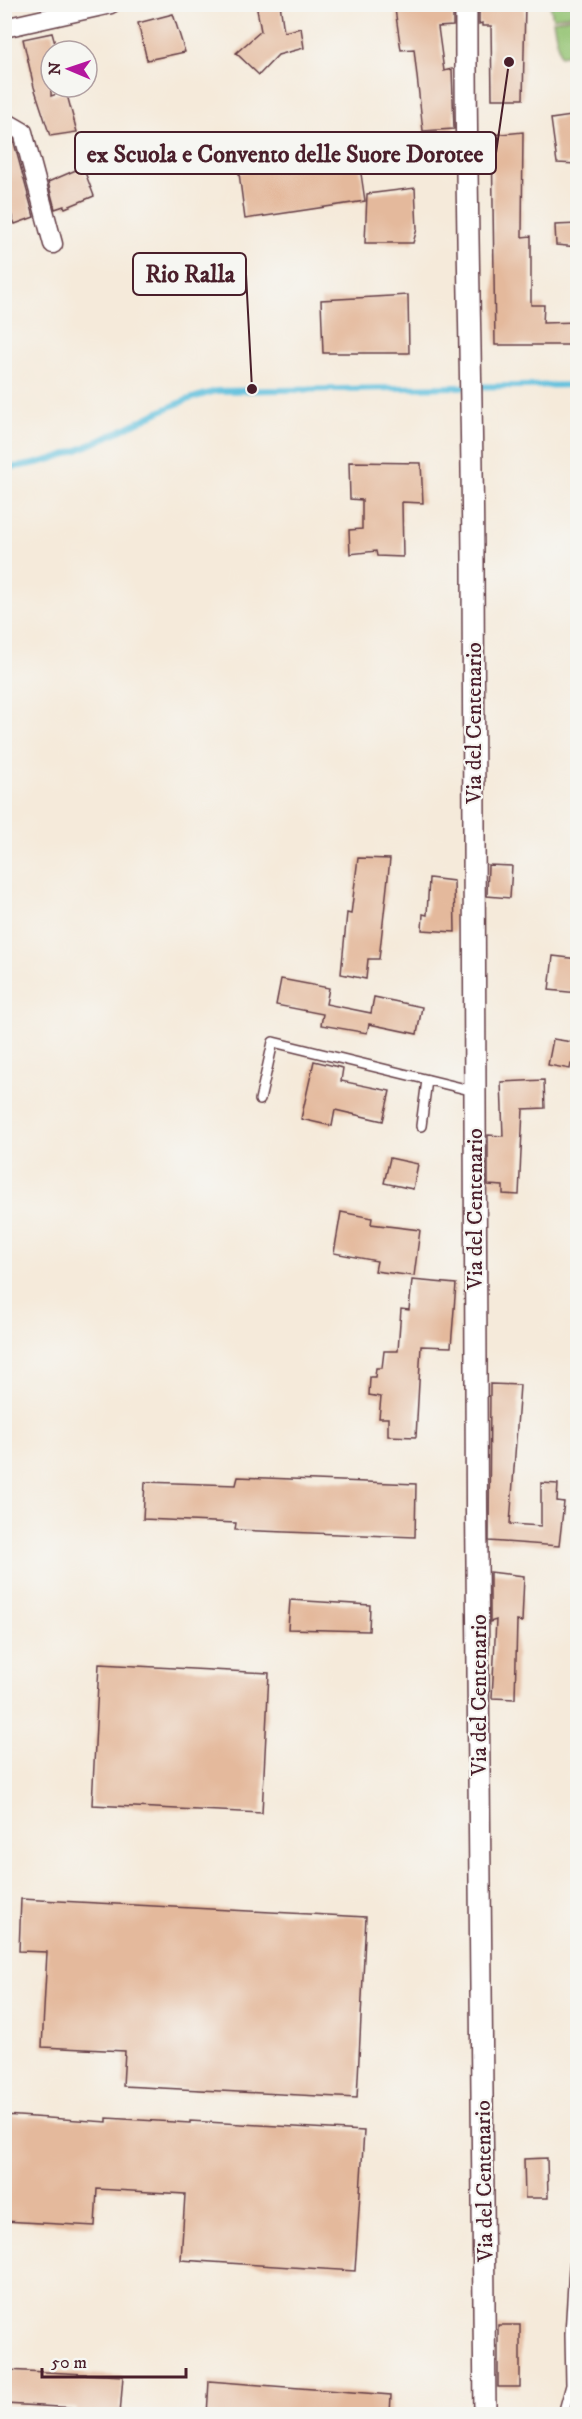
<svg xmlns="http://www.w3.org/2000/svg" width="582" height="2419" font-family="'IM FELL DW Pica',serif">
<rect width="100%" height="100%" fill="#f6f6f2"/>
<filter id="ink" filterUnits="userSpaceOnUse"><feTurbulence type="fractalNoise" baseFrequency=".0167" numOctaves="2"/><feDisplacementMap in="SourceGraphic" scale="12" xChannelSelector="R" yChannelSelector="G"/><feConvolveMatrix kernelMatrix="1 2 1 2 8 2 1 2 1" color-interpolation-filters="sRGB"/></filter>
<filter id="wash" filterUnits="userSpaceOnUse"><feTurbulence type="fractalNoise" baseFrequency=".008" numOctaves="4" result="noise"/><feDisplacementMap in="SourceGraphic" scale="24" xChannelSelector="R" yChannelSelector="G"/><feGaussianBlur stdDeviation="1.35" result="paint"/><feColorMatrix in="noise" values="0 0 0 0 0 0 0 0 0 0 0 0 0 0 0 0 0 1.4 0 .05"/><feComposite in="paint" operator="in"/></filter>
<g filter="url(#wash)">
<rect width="100%" height="100%" fill="#f5eada"/>
<g fill="#93c271" stroke="#6e704e" stroke-width="1.5">
<path d="M550,5H577V14L553,18Z"/>
<path d="M577,16V53L560,56L553,21Z"/>
</g>
<g fill="none" stroke-linecap="round" stroke-linejoin="round">
<path stroke="#5fc0dd" stroke-width="6" d="M4,468C69,464 119,428 177,404C189,398 203,395 216,391L578,385"/>
</g>
<g id="blocks">
<g fill="#e4b99c">
<path d="M256,4H280L284,32L301,28L304,48L278,55L259,75L236,53L261,31Z"/>
<path d="M422,4H453V26L438,27L444,71L452,69L454,129L423,131L414,49L401,50L395,9Z"/>
<path d="M479,4H525L523,99H492L491,26H482V23L479,24Z"/>
<path d="M173,14L185,52L147,60L138,23Z"/>
<path d="M52,33L57,51H51V96L66,91L77,132L50,136L34,87L23,39Z"/>
<path d="M578,115V164L557,163L551,119Z"/>
<path d="M523,132L522,237L531,236V305H544L543,323L578,322V345H495L492,135Z"/>
<path d="M4,134L13,139L34,217L15,224L4,196Z"/>
<path d="M284,144L288,165L359,160L365,201L245,219L239,173L269,166L268,147Z"/>
<path d="M83,167L94,196L65,208L64,206L55,209L48,182Z"/>
<path d="M415,188L417,229L413,243H365L367,194Z"/>
<path d="M578,224V247L556,245L555,225Z"/>
<path d="M408,295L409,353H323L321,300Z"/>
<path d="M349,462L421,463L423,503L402,502L403,557L377,556L376,551L350,554L349,530L362,529V500L350,499Z"/>
<path d="M358,858L390,859L379,959H368L366,979L341,974L347,913L351,914Z"/>
<path d="M488,865L512,866L510,898L487,896Z"/>
<path d="M429,878L454,881L455,932L422,930L423,914L427,915Z"/>
<path d="M553,956L578,959V993L549,990Z"/>
<path d="M281,979L329,988L326,1004L371,1013L374,997L422,1007L417,1034L369,1024L367,1033L321,1025L323,1014L276,1005Z"/>
<path d="M553,1039L578,1043V1065L571,1064L570,1069L548,1065Z"/>
<path d="M314,1061L343,1068L341,1081L390,1091L383,1121L335,1110L332,1126L301,1119Z"/>
<path d="M544,1080L545,1108L523,1109L519,1195L503,1194V1186L488,1185V1135L503,1136L501,1082Z"/>
<path d="M390,1158L418,1164L413,1189L384,1183Z"/>
<path d="M341,1212L372,1218L371,1224L420,1230L414,1276L375,1271L377,1261L334,1253Z"/>
<path d="M412,1280L456,1284L451,1347L421,1346L416,1437L388,1436V1418H379L381,1397L369,1395L370,1377H375L376,1368H382L384,1351H398L401,1309L409,1310Z"/>
<path d="M490,1384L520,1385L510,1524L541,1526V1483L558,1484L557,1501L564,1502L559,1546L489,1541Z"/>
<path d="M238,1477L416,1484L415,1537L235,1530L236,1523L143,1519L145,1482L236,1485Z"/>
<path d="M490,1572L524,1576L522,1622L517,1621L515,1699L492,1698L496,1620L490,1622Z"/>
<path d="M290,1600L370,1605L369,1631L288,1629Z"/>
<path d="M99,1664L269,1673L262,1813L92,1805Z"/>
<path d="M21,1899L366,1917L357,2098L123,2086L125,2051L42,2047L47,1952L19,1951Z"/>
<path d="M4,2115L107,2122V2118L190,2123V2121L364,2131L355,2271L181,2260L185,2194L97,2189L95,2226L4,2221Z"/>
<path d="M547,2158L548,2198H525L524,2159Z"/>
<rect x="498" y="2325" width="22" height="62"/>
<path d="M6,2370L123,2376L120,2415H76L77,2408L5,2404Z"/>
<path d="M209,2381L391,2395L390,2415H207Z"/>
</g>
</g>
</g>
<g filter="url(#ink)">
<use href="#blocks" fill-opacity="0" stroke="#643d45" stroke-width="1.5"/>
<g fill="none" stroke-linecap="round" stroke-linejoin="round">
<g stroke="#643d45" stroke-width="12">
<g id="service">
<path d="M339,155L465,141"/>
<path d="M260,1100L273,1042L474,1091"/>
<path d="M421,1126L427,1080"/>
<path d="M563,2414L571,2385L570,2334L574,2267L578,2248"/>
</g>
</g>
<g stroke="#643d45" stroke-width="21">
<g id="minor">
<path d="M4,28L111,4"/>
<path d="M4,121L23,132L53,244"/>
</g>
</g>
<g stroke="#643d45" stroke-width="24">
<path id="tertiary" d="M466,4C465,190 472,376 473,562C474,1179 477,1797 485,2414"/>
</g>
<use href="#service" stroke="#fff" stroke-width="9"/>
<use href="#minor" stroke="#fff" stroke-width="18"/>
<use href="#tertiary" stroke="#fff" stroke-width="21"/>
</g>
</g>
<g text-anchor="middle" stroke-width="4.5" stroke-linejoin="round" paint-order="stroke">
<g font-size="22" fill="#4a1f2b" stroke="#f6f6f2">
<text transform="translate(473 723) rotate(-90)" y="8">Via del Centenario</text>
<text transform="translate(474 1209) rotate(-90)" y="8">Via del Centenario</text>
<text transform="translate(478 1695) rotate(-90)" y="8">Via del Centenario</text>
<text transform="translate(483 2181) rotate(-91)" y="8">Via del Centenario</text>
</g>
</g>
<path fill="none" stroke="#4a1f2b" stroke-width="2" d="M509 62L496 153M252 389L246 274"/>
<g fill="#4a1f2b" stroke="#f6f6f2" stroke-width="2">
<circle cx="509" cy="62" r="6"/>
<circle cx="252" cy="389" r="6"/>
</g>
<g fill="#f6f6f2" stroke="#4a1f2b" stroke-width="2">
<rect x="75" y="132" width="421" height="42" rx="6"/>
<rect x="133" y="253" width="113" height="42" rx="6"/>
</g>
<g font-size="24" text-anchor="middle" font-weight="bold" fill="#4a1f2b">
<text x="285" y="162">ex Scuola e Convento delle Suore Dorotee</text>
<text x="190" y="282">Rio Ralla</text>
</g>
<rect width="582" height="2419" fill="none" stroke="#f6f6f2" stroke-width="24"/>
<g transform="translate(69 69) rotate(272)"><circle r="28" fill="#f6f6f2" stroke="#b1a0a2" stroke-width="1.5"/>
<path d="M0-4.5L10 22L0 15L-10 22Z" fill="#b5179e"/>
<text y="-9" font-size="16" font-weight="bold" text-anchor="middle" fill="#4a1f2b">N</text>
</g>
<path d="M42 2368v9h144v-9" fill="none" stroke="#4a1f2b" stroke-width="3"/>
<text x="51" y="2368" font-size="18" fill="#4a1f2b" stroke="#f6f6f2" stroke-width="4.5" paint-order="stroke">50 m</text>
</svg>
